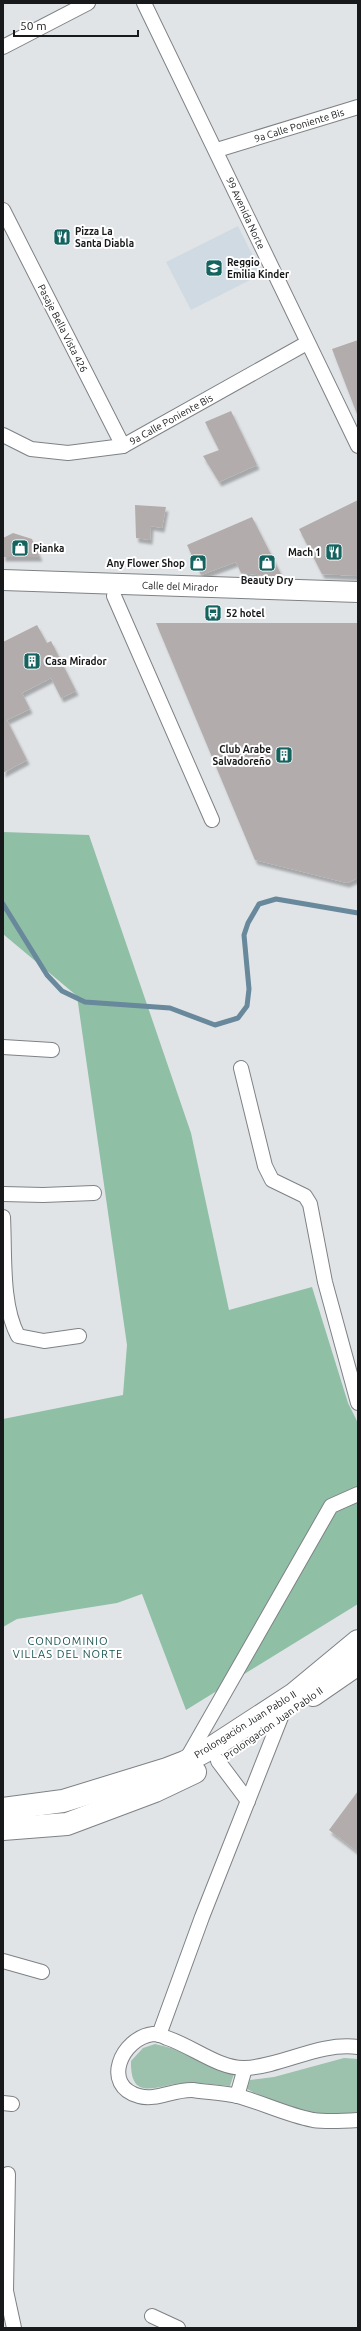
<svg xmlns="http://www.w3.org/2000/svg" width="361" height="2331" font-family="Ubuntu,sans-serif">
<defs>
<filter id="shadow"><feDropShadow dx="2.5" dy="4.5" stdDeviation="1" flood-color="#0004"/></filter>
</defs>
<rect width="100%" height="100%" fill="#e1e4e7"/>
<path fill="#d0dae2" d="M238,226L262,274L191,310L166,262Z"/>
<g fill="#9cc1ac">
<path d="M155,2044L171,2048L234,2074L230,2086C215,2085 199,2082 184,2083C158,2084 130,2104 131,2061L143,2048Z"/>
<path d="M344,2058L358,2059V2114C311,2116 289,2110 247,2089L250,2080L274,2077Z"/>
</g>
<path fill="#8fbfa5" d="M3,832L89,835L191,1133L229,1310L312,1287L348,1403L358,1423V1604L186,1710L142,1594L117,1603L17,1619L3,1627V1419L123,1395L127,1345L77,996L3,934Z"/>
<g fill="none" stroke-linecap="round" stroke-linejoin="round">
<path stroke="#68889c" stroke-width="5" d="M3,904L47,975L62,991L85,1002L170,1008L215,1025L238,1018L247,1006L249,989L244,935L248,923L259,904L276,899L358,913"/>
</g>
<g fill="#b2adac" filter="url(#shadow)">
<path d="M358,340V414H357L332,349Z"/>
<path d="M231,411L257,465L219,482L203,456L219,450L205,422Z"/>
<path d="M358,500V576L322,574L299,529Z"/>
<path d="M135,505L166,507L162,528L151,526L150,540L136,538Z"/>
<path d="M252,517L283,578L241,573L236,562L201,575L187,545Z"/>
<path d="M13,533L32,539L40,557H3V538Z"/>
<path d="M156,623H358V878L347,883L255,860Z"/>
<path d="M37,625L47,643L51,641L76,691L61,698L51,678L22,693L30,709L7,720L27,760L3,773V642Z"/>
<path d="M358,1791V1852L329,1830Z"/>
</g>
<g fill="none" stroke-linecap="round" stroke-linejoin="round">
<g stroke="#7e8285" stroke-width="16">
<g id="street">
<path d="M144,3L358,446"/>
<path d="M3,47L88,3"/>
<path d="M217,150L358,107"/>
<path d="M3,210L123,446"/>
<path d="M3,435L31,449L68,453L123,446L307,343"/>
<path d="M114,596L212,820"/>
<path d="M3,1047L52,1050"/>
<path d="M241,1068L265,1166L272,1180L305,1196L310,1204L325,1282L358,1403"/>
<path d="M3,1194L43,1195L94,1193"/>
<path d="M3,1217C5,1254 1,1304 18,1336L44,1341L79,1336"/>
<path d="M186,1760L331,1506L358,1494"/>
<path d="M218,1761L248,1801"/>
<path d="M3,1961L42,1972"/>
<path d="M159,2035L202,1917L281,1717"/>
<path d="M358,2047C318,2042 284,2066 245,2068C219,2069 192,2046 167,2038C163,2036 157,2034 153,2034C121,2038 101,2086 139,2096C156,2101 174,2089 193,2090C206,2092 224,2093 238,2096C263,2103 287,2115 313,2120C327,2122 343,2121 358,2120"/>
<path d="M237,2096L245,2068"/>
<path d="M3,2103L12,2104"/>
<path d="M8,2174L6,2291L14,2328"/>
<path d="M152,2316L178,2328"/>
</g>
</g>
<g stroke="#7e8285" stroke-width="22">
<path id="secondary" d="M3,580L358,592"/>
</g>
<g stroke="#7e8285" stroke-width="24">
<g id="primary">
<path d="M313,1695L358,1664"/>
<path d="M3,1809L63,1801L167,1769L185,1762L211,1748L294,1694L358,1641"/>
<path d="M3,1829L67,1824L155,1791L195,1772"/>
</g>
</g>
<use href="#street" stroke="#fff" stroke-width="14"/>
<use href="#secondary" stroke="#fff" stroke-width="20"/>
<use href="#primary" stroke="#fff" stroke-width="22"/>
</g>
<defs>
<g id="restaurant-square" transform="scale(0.9)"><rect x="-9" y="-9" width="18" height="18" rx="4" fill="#14635f" stroke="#fff"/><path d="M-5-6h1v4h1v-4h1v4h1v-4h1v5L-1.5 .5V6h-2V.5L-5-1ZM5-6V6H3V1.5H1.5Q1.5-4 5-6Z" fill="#fff"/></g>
<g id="school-square" transform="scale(0.9)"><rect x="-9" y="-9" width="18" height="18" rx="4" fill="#14635f" stroke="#fff"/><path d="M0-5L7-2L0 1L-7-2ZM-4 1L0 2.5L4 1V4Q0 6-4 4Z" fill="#fff"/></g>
<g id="shop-square" transform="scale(0.9)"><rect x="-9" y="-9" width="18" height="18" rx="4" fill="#14635f" stroke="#fff"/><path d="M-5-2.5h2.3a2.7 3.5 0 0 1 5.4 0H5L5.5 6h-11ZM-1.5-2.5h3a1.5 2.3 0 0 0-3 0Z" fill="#fff"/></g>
<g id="bus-square" transform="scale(0.9)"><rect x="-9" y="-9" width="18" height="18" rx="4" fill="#14635f" stroke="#fff"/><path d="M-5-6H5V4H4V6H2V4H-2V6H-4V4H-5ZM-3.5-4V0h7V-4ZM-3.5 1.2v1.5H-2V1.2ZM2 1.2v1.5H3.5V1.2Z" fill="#fff"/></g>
<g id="building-square" transform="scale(0.9)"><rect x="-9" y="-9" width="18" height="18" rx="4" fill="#14635f" stroke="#fff"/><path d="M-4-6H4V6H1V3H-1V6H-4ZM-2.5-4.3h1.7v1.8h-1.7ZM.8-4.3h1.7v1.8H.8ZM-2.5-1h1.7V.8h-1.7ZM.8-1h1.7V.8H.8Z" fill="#fff"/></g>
</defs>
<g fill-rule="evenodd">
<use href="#restaurant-square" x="62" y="237"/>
<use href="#school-square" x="214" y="268"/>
<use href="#shop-square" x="20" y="548"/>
<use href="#restaurant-square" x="334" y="552"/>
<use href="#shop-square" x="198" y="563"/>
<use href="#shop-square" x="267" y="563"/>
<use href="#bus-square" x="213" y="613"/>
<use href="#building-square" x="32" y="661"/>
<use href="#building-square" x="284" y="755"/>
</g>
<g text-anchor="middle" stroke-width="4" stroke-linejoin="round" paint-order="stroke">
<g font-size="10" fill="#17191a" stroke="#fff">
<text transform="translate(299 125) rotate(-17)" y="4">9a Calle Poniente Bis</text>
<text transform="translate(246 213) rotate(65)" y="4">99 Avenida Norte</text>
<text transform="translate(63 328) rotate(63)" y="4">Pasaje Bella Vista 426</text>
<text transform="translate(171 419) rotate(-29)" y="4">9a Calle Poniente Bis</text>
<text transform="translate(180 586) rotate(2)" y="4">Calle del Mirador</text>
<text transform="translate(273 1723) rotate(-35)" y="4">Prolongacion Juan Pablo II</text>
<text transform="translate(245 1724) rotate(-32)" y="4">Prolongación Juan Pablo II</text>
</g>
<g font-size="10" font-weight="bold" fill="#17191a" stroke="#fff" text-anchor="start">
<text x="75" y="235">Pizza La<tspan x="75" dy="12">Santa Diabla</tspan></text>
<text x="227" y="266">Reggio<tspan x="227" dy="12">Emilia Kinder</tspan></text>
<text x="33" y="552">Pianka</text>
<text x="321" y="556" text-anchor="end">Mach 1</text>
<text x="185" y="567" text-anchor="end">Any Flower Shop</text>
<text x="267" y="584" text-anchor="middle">Beauty Dry</text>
<text x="226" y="617">52 hotel</text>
<text x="45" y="665">Casa Mirador</text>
<text x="271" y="753" text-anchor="end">Club Arabe<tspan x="271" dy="12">Salvadoreño</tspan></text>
</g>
<g font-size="11" letter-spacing="1" fill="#17534f" stroke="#fff">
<text x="68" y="1645">CONDOMINIO<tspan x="68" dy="13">VILLAS DEL NORTE</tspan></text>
</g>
</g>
<rect width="361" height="2331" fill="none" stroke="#17191a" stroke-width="8"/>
<path d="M14 30v6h124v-6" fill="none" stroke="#17191a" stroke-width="2"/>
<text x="20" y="30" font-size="12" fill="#17191a" stroke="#ffffff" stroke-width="3" paint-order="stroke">50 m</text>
</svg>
